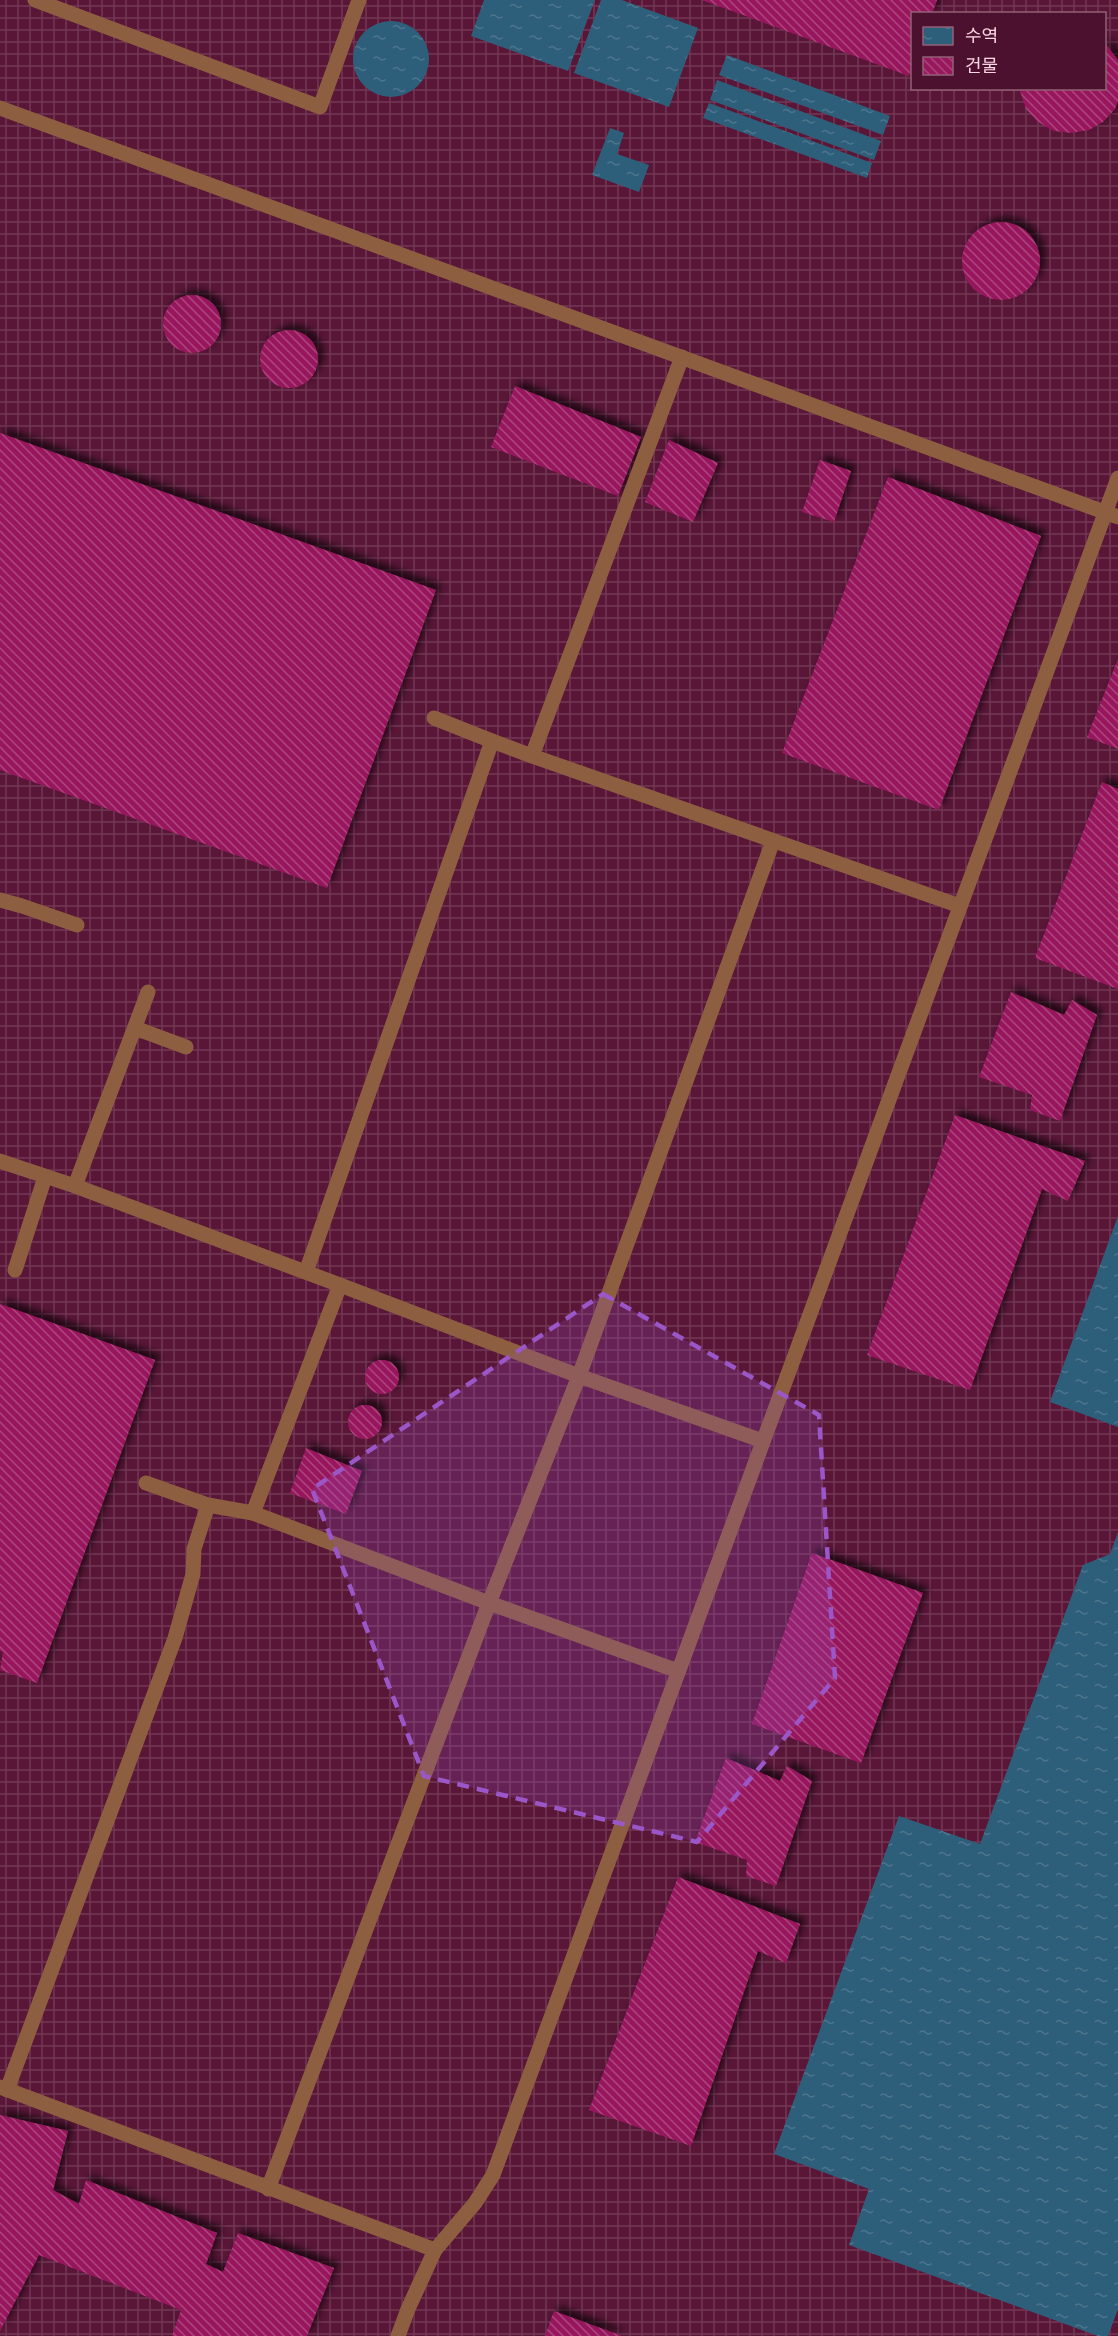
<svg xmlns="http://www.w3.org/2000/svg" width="1118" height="2336" font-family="Figtree,'Noto Sans KR',sans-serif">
<defs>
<pattern id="industrial-grid" width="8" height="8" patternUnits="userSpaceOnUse" patternTransform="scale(1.5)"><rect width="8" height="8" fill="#591637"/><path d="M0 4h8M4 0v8" fill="none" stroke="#723754"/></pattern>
<pattern id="water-ripples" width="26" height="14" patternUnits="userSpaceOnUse" patternTransform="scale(1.5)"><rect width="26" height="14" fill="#2e5f7a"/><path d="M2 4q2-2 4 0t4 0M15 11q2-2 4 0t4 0" fill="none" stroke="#4d758d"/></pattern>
<pattern id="building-back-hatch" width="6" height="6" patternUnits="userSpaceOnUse" patternTransform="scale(1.5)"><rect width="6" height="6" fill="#97185d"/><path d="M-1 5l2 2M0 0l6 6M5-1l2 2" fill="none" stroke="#ac447c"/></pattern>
<filter id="shadow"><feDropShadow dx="5.5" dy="-5.5" stdDeviation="3" flood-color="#0009"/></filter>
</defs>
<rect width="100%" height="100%" fill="#4b112e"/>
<path fill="url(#industrial-grid)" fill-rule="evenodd" d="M0,0H1118V2336H0ZM912,14H1104V88H912Z"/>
<g fill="url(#water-ripples)">
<path d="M484,0H595L568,71L471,36Z"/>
<path d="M601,0H622L698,28L669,107L574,73Z"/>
<circle cx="391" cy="59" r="38"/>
<path d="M727,55L890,116L883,135L719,75Z"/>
<path d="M717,80L881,141L874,160L710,100Z"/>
<path d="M709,103L872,163L867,178L703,118Z"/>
<path d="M610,128L624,133L617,154L649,165L639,192L592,175Z"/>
<path d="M1118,1216V1427L1050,1402Z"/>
<path d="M1118,1532V2309L1108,2336H1098L849,2245L869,2189L774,2154L899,1816L980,1844L1083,1565L1110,1554Z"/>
</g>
<g fill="url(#building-back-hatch)" filter="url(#shadow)">
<path d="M702,0H937L932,14H912V66L909,76Z"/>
<path d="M1104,42L1118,60V101L1115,109L1103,122L1089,130L1071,133L1054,131L1038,122L1026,109L1019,88H1104Z"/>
<circle cx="1001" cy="261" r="39"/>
<circle cx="192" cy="324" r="29"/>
<circle cx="289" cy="359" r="29"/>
<path d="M515,386L641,437L618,496L491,447Z"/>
<path d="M0,433L436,590L327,888L0,770Z"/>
<path d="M669,440L718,463L693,522L645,502Z"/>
<path d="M820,460L851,471L834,522L802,512Z"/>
<path d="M888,477L1041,536L939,810L782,753Z"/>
<path d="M1118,659V749L1087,737Z"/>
<path d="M1102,782L1118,789V989L1035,958Z"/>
<path d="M1011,992L1064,1015L1072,1000L1097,1015L1060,1121L1030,1110L1032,1095L979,1077Z"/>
<path d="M955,1115L1085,1161L1068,1201L1042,1189L970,1390L867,1355Z"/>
<path d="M0,1304L155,1360L37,1683L0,1670L3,1652L0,1651Z"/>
<circle cx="382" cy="1377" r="17"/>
<circle cx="365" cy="1422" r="17"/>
<path d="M306,1448L362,1471L346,1514L290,1493Z"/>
<path d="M812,1553L923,1593L861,1763L752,1724Z"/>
<path d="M726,1758L780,1781L787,1766L812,1781L776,1886L746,1876L747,1860L695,1842Z"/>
<path d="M678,1877L800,1924L786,1963L758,1951L691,2146L589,2110Z"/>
<path d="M0,2115L68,2131L53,2190L79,2204L86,2180L217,2233L206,2264L223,2272L238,2233L334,2268L307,2336H172L181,2310L39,2255L0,2331Z"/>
<path d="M554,2311L622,2336H545Z"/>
</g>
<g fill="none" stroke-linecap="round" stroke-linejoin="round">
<g stroke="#8d5e3f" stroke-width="15">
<path d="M35,0L320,107L359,0"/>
<path d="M0,108L1118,517"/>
<path d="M682,357L532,756L960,906"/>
<path d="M434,718L492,741"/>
<path d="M0,900L22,906L77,925"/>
<path d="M135,1028L186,1047"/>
<path d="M0,1161L75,1186L340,1285"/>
<path d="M75,1186L148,992"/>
<path d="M15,1270L45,1177"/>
<path d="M306,1272L492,741L532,756"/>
<path d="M146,1483L208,1505L253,1513L489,1603L678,1671"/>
<path d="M253,1513L340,1285L579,1376L763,1441"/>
<path d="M0,2087L435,2250"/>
<path d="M7,2090L175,1638L193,1574L194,1549L208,1505"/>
<path d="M268,2189L489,1603L579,1376L773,841"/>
<path d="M398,2336L408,2309L435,2250L475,2203L493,2175L1118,478"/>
</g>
</g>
<path fill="#9b56c8" fill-opacity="0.2" stroke="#9b56c8" stroke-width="4.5" stroke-dasharray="12 8" stroke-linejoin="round" d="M603,1294L819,1415L835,1678L697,1842L424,1776L312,1489Z"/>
<rect x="911" y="12" width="195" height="78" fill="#4b112e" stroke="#926077" stroke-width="1.5"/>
<rect x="923" y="27" width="30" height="18" fill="url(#water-ripples)" stroke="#926077" stroke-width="1.5"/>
<text x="965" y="42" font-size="18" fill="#fcd6e4">수역</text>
<rect x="923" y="57" width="30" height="18" fill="url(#building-back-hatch)" stroke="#926077" stroke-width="1.5"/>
<text x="965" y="72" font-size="18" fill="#fcd6e4">건물</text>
</svg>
